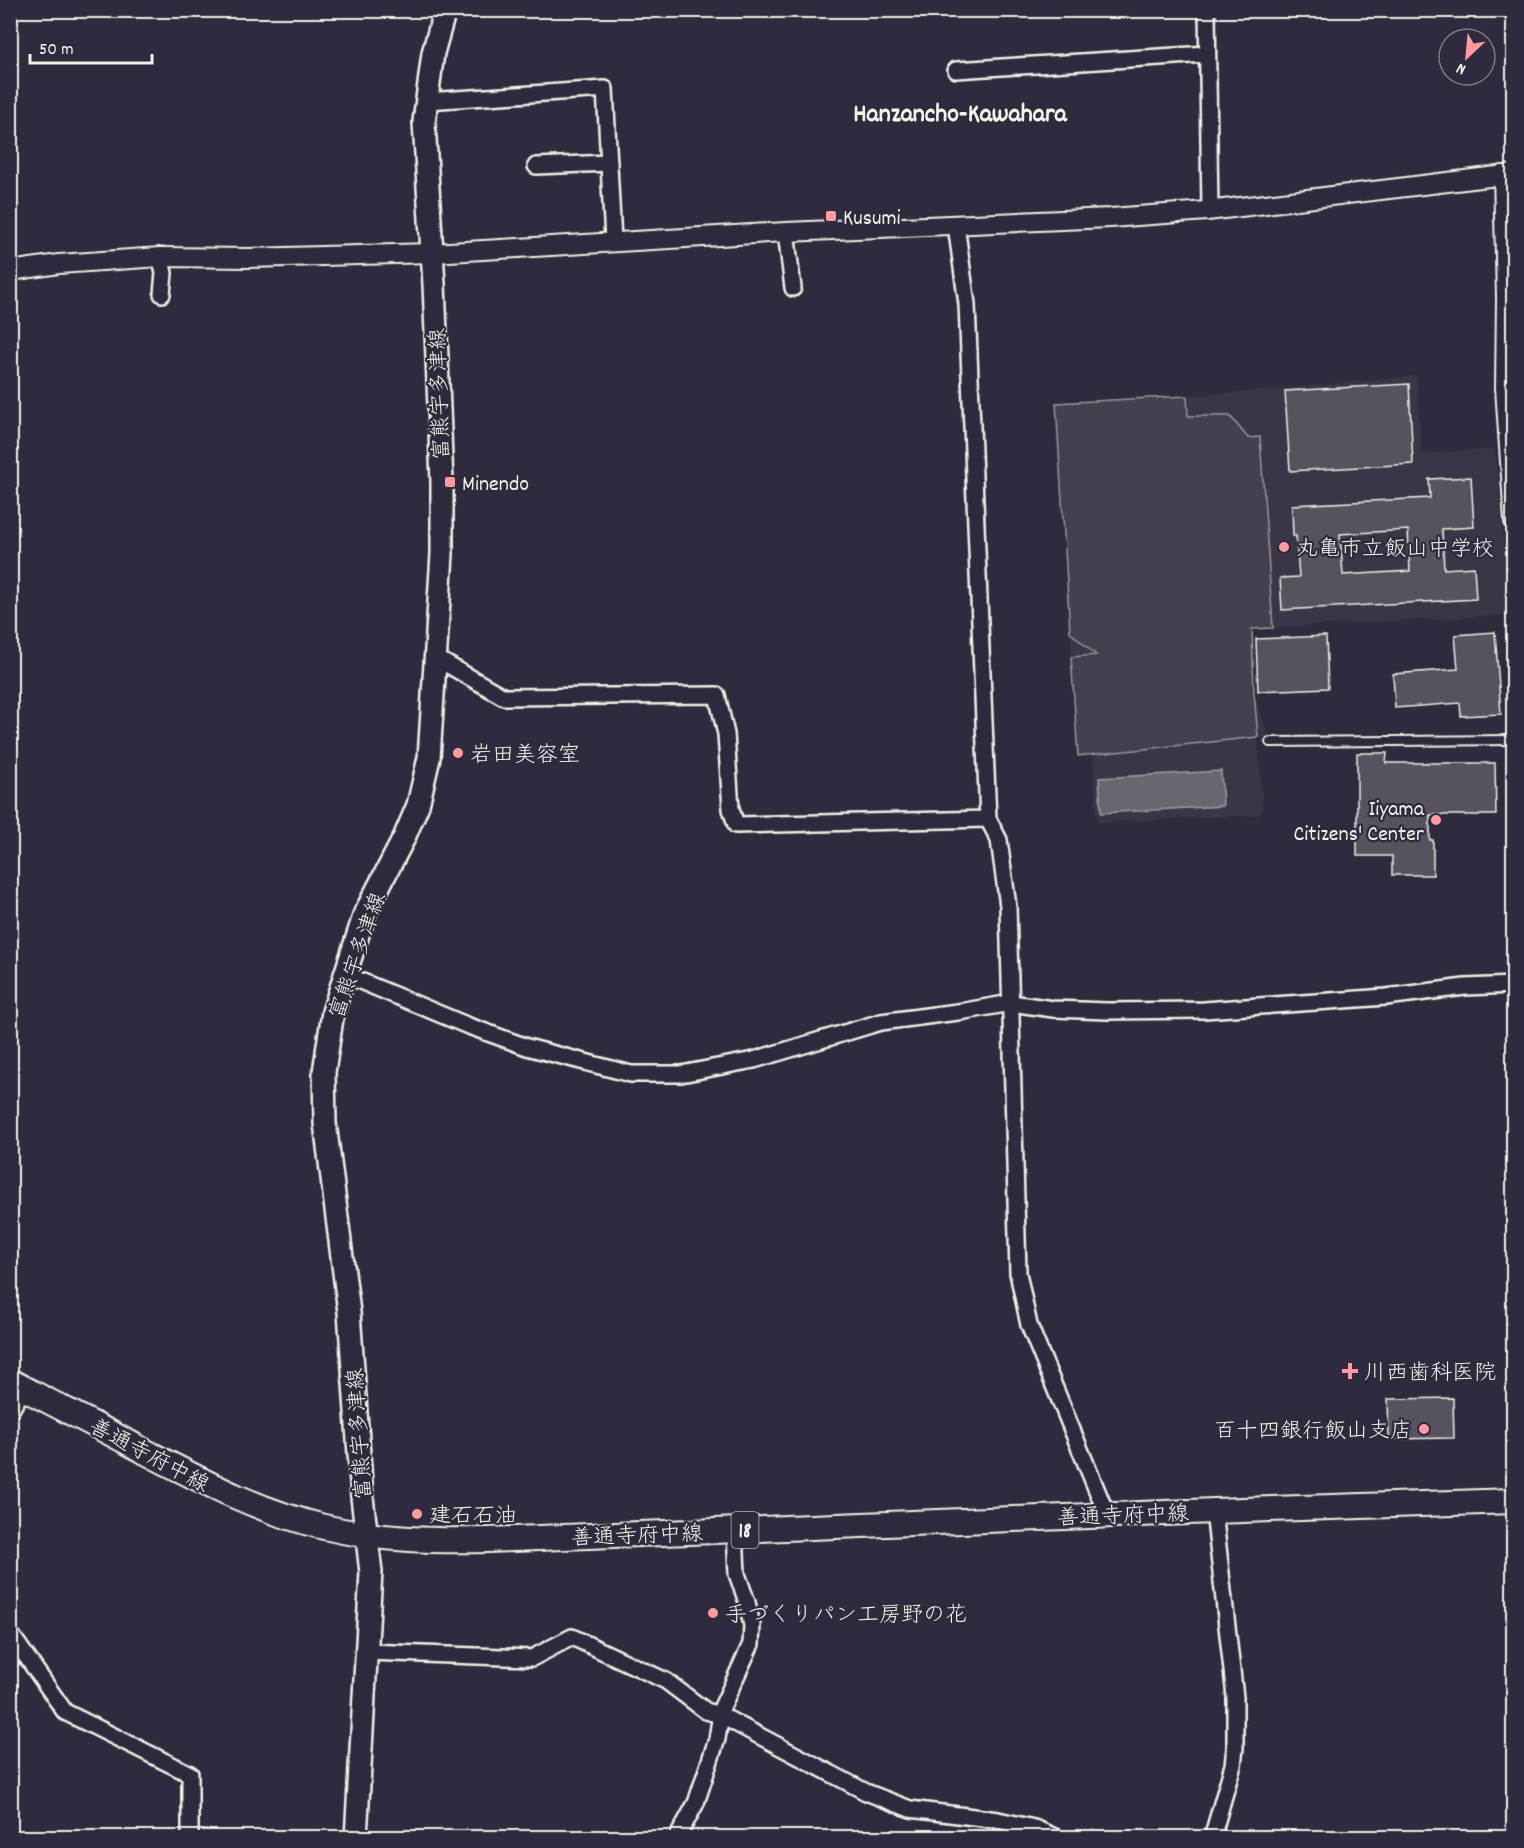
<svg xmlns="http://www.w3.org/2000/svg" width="1524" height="1848" font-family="Dekko,'Klee One',sans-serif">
<rect width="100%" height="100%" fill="#2f2a3d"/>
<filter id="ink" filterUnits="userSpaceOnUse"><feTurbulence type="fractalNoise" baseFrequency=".0167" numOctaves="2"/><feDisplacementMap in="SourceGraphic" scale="12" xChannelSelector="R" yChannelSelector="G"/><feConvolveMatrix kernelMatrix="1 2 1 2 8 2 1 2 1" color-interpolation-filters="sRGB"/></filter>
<g filter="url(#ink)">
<path fill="#3b3647" d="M1417,376L1421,453L1495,449L1510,615L1252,629L1254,693L1269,737L1258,738L1263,810L1258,815L1097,823L1093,755L1078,756L1056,403L1245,392Z"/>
<path fill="#454050" stroke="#9c989c" stroke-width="1.5" d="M1187,396L1188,416H1230L1248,438L1260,437L1273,628L1252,629L1254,693L1258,737L1078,756L1071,657L1096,655L1070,632L1056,403Z"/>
<path fill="#6a6670" stroke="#a19ea0" stroke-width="1.5" d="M1221,771L1223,806L1101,813L1099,778Z"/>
<g fill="#56525f" stroke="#f4f1e8" stroke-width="1.5" fill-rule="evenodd">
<path d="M1409,384L1413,464L1290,471L1285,391Z"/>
<path d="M1471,477L1474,527L1442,529L1444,569L1474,567L1476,599L1282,610L1280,578L1299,577L1296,536H1293L1292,505L1430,498L1429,479ZM1408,530L1410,571L1343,575L1340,534Z"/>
<path d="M1495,632L1501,714L1461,716L1460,703L1395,708L1393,674L1458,669L1455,635Z"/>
<path d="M1326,636L1328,688L1258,691L1256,639Z"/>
<path d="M1357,753H1387L1386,763H1495L1496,815H1430V840H1433V875H1392V856H1357Z"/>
<path d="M1453,1398L1454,1438L1389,1439L1388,1399Z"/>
</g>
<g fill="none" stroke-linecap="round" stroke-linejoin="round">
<g stroke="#f4f1e8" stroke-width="12">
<path id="service" d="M1270,742L1514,740"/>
</g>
<g stroke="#f4f1e8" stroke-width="20">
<g id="minor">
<path d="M1207,10L1210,211"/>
<path d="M956,70L1207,54"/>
<path d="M426,101L605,89L613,241"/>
<path d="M536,166L609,163"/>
<path d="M956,225L967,304L988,819L999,840L1008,906L1018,1273L1029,1325L1107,1515"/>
<path d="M786,232L793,288"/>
<path d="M160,257L164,273L162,294"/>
<path d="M436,658L504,697L717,695L726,734L731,809L736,825L988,819"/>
<path d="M346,975L466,1025L527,1047L631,1074H681L754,1060L881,1022L965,1011L1011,1003L1053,1009L1107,1011L1204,1010L1386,997L1465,987L1514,985"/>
<path d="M10,1411L24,1388"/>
<path d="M10,1633L65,1712L190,1774V1838"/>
<path d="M367,1652L532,1658L572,1637L666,1681L706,1711L720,1715L866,1792L910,1809L998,1820L1034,1828L1057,1838"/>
<path d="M10,1661L18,1645"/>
<path d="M677,1838L696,1803L717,1739L722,1707L751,1644L752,1626L747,1602L737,1574L735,1530"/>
<path d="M1212,1838L1233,1765L1235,1748V1697L1214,1511"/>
</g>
</g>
<g stroke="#f4f1e8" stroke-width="22">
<g id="tertiary">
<path d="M1503,175L1506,297L1505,388L1514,521"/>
<path d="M10,271L59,264L160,257L249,258L432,253L786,232L1110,218L1207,211L1514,174"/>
</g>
</g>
<g stroke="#f4f1e8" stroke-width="26">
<path id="secondary" d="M356,1838L371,1572L362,1497L349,1312L325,1123L324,1072L333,1012L365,913L404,838L418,805L429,758L442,554V482L434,284L424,122L433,53L445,10"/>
</g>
<g stroke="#f4f1e8" stroke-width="28">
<path id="primary" d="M10,1381C55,1405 100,1427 144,1451C204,1482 258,1511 324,1527C378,1540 433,1541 488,1540L1214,1511L1514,1501"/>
</g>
<use href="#service" stroke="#2f2a3d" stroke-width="8"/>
<use href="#minor" stroke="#2f2a3d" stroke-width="15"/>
<use href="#tertiary" stroke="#2f2a3d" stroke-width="18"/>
<use href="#secondary" stroke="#2f2a3d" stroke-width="21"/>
<use href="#primary" stroke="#2f2a3d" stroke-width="24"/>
</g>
</g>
<g fill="#ff9aa2" stroke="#2f2a3d" stroke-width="2">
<rect x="825" y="210" width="12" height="12" rx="3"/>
<rect x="444" y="476" width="12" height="12" rx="3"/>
<circle cx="1284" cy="547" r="6"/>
<circle cx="458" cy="753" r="6"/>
<circle cx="1436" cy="820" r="6"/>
<path d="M1347 1362h6v6h6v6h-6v6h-6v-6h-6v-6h6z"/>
<circle cx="1424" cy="1429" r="6"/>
<circle cx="417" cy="1514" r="6"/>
<circle cx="713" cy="1613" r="6"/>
</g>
<g text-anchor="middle" stroke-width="4.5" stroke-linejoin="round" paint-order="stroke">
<rect fill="#2f2a3d" stroke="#b9b5b5" stroke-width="1.5" x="731.5" y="1512" width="27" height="36" rx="4.5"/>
<g font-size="21" font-weight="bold" fill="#f4f1e8">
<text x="745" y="1537">18</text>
</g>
<g font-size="22" fill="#f4f1e8" stroke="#2f2a3d" text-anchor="start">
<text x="843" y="224">Kusumi</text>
<text x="462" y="490">Minendo</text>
<text x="1296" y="555">丸亀市立飯山中学校</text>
<text x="470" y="761">岩田美容室</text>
<text x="1424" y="815" text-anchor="end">Iiyama<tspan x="1424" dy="25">Citizens' Center</tspan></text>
<text x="1364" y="1379">川西歯科医院</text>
<text x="1412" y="1437" text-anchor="end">百十四銀行飯山支店</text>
<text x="429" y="1522">建石石油</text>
<text x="725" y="1621">手づくりパン工房野の花</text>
</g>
<g font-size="22" fill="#f4f1e8" stroke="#2f2a3d">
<text transform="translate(438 394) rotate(-92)" y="8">富熊宇多津線</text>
<text transform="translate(356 955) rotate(-71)" y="8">富熊宇多津線</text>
<text transform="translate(358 1434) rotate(-94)" y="8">富熊宇多津線</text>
<text transform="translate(150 1454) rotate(28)" y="8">善通寺府中線</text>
<text transform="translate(1123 1514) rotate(-2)" y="8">善通寺府中線</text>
<text transform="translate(637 1534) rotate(-2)" y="8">善通寺府中線</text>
</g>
<g font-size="26" font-weight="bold" fill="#f4f1e8" stroke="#2f2a3d">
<text x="960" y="121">Hanzancho-Kawahara</text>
</g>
</g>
<rect width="1524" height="1848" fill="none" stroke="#2f2a3d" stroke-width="36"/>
<rect x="18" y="18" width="1488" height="1812" fill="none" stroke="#f4f1e8" stroke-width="2" filter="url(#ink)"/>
<g transform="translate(1467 57) rotate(206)"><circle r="28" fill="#2f2a3d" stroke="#7e7a81" stroke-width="1.5"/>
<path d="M0-4.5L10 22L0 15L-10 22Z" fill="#ff9aa2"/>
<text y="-9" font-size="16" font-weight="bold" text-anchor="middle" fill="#f4f1e8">N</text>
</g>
<path d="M30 54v9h122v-9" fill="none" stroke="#f4f1e8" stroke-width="3"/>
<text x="39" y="54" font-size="18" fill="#f4f1e8" stroke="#2f2a3d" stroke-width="4.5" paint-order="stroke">50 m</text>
</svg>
